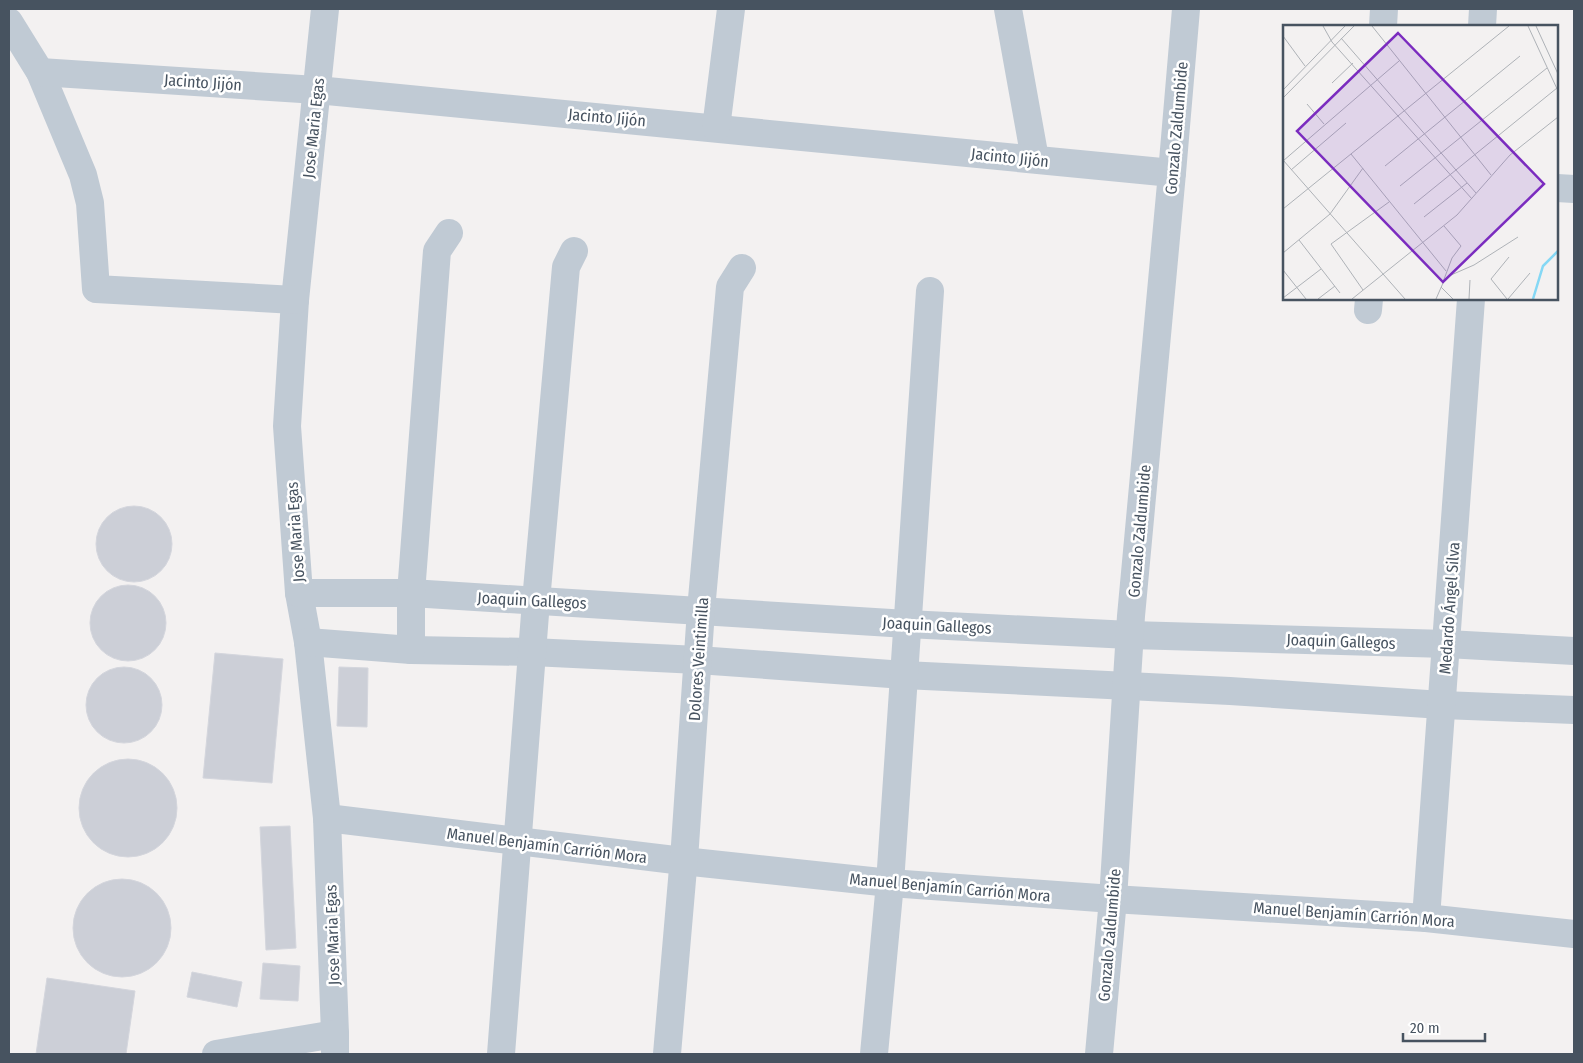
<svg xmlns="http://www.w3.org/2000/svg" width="1583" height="1063" font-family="'Fira Sans Condensed',sans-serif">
<rect width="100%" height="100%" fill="#f3f1f1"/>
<g fill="#cccfd7" stroke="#d4d6dd">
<circle cx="134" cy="544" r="38"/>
<circle cx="128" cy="623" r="38"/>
<path d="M215,653L283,659L272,783L203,778Z"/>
<circle cx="124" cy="705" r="38"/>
<path d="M339,667L368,668L367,727L337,726Z"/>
<circle cx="128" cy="808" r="49"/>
<path d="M290,826L296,948L266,950L260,827Z"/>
<circle cx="122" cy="928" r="49"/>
<path d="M263,963L300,966L298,1001L260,999Z"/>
<path d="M192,972L242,982L237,1007L187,997Z"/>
<path d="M47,978L135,991L126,1054H36Z"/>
</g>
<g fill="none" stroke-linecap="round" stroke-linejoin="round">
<g stroke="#c0cad4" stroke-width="28">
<path d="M325,9L295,300L287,426L299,593L308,642L327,818L335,1034V1054"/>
<path d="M1008,9L1035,159"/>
<path d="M9,22L40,72L83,175L90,203L96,289L295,300"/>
<path d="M1383,26L1384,9"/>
<path d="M1482,26L1483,9"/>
<path d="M40,72L317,90L1172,173"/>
<path d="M716,128L731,9"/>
<path d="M1557,188L1574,189"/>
<path d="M1368,310L1369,299"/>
<path d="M299,593H411L907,624L1130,635L1447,644L1574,651"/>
<path d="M308,642L411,650L532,652L698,660L904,675L1230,691L1442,705L1574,710"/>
<path d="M411,650V593L437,251L449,233"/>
<path d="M327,818L683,861L890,883L1113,899L1426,918L1574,934"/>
<path d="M1426,918L1471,299"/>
<path d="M216,1054L335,1034"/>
<path d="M501,1054L536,601L566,267L574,251"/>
<path d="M667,1054L685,845L701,610L730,287L742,268"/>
<path d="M874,1054L890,883L930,291"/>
<path d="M1099,1054L1113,899L1131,616L1172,173L1186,9"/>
</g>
</g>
<g text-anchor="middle" stroke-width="5" stroke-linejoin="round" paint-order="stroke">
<g font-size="16" fill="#475360" stroke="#fff">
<text transform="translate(203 82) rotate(4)" y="6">Jacinto Jijón</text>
<text transform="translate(607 117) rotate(5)" y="6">Jacinto Jijón</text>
<text transform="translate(313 128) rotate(-84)" y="6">Jose Maria Egas</text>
<text transform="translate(1176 128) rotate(-85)" y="6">Gonzalo Zaldumbide</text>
<text transform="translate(1010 157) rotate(6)" y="6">Jacinto Jijón</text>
<text transform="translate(1139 531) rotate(-85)" y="6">Gonzalo Zaldumbide</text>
<text transform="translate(295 532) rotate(-94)" y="6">Jose Maria Egas</text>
<text transform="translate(532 600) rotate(3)" y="6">Joaquin Gallegos</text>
<text transform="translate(1449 608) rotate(-86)" y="6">Medardo Ángel Silva</text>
<text transform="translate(937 625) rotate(3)" y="6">Joaquin Gallegos</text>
<text transform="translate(1341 641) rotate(2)" y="6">Joaquin Gallegos</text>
<text transform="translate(698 659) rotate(-86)" y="6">Dolores Veintimilla</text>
<text transform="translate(547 845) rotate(7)" y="6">Manuel Benjamín Carrión Mora</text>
<text transform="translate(950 887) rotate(5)" y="6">Manuel Benjamín Carrión Mora</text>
<text transform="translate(1354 914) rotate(4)" y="6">Manuel Benjamín Carrión Mora</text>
<text transform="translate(332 935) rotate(-92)" y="6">Jose Maria Egas</text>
<text transform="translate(1109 935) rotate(-85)" y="6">Gonzalo Zaldumbide</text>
</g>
</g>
<g transform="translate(1283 25)">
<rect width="275" height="275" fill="#f3f1f1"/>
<path fill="none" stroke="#85d8f5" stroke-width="2.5" d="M250,274L260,241L275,226"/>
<path fill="none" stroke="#aeb2b7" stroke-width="1" d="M40,1L49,17L189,174M89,1L208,150M245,1L275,66M253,1L275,49M0,11L22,41M58,13L193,168M49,58L70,38M0,65L62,1M0,73L71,1M24,79L41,99M68,129L163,246M0,135L122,274M0,136L116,36M102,141L237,31M8,145L63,98M117,161L264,43M131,179L274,63M0,184L226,1M141,192L184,158M16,215L57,268M0,228L47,189L80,143M0,245L23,274M160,257L169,233L178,221L161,201M158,262L170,274M80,265L48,219L106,177M0,273L38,244M35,274L52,261M69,274L174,190L227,130L275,92M153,274L160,258L168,250L191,240L235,212M186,274L187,255M224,274L208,254L226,232M225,274L247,248"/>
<path fill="#7b2cbf" fill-opacity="0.15" stroke="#7b2cbf" stroke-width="2.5" d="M115,8L261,159L160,257L14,106Z"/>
<rect width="275" height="275" fill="none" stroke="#475360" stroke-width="2.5"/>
</g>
<rect width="1583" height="1063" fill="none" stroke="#475360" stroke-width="20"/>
<path d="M1403 1033v8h82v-8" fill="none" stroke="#475360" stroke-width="2.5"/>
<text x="1410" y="1033" font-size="15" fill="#475360" stroke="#ffffff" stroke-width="4" paint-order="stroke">20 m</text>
</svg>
